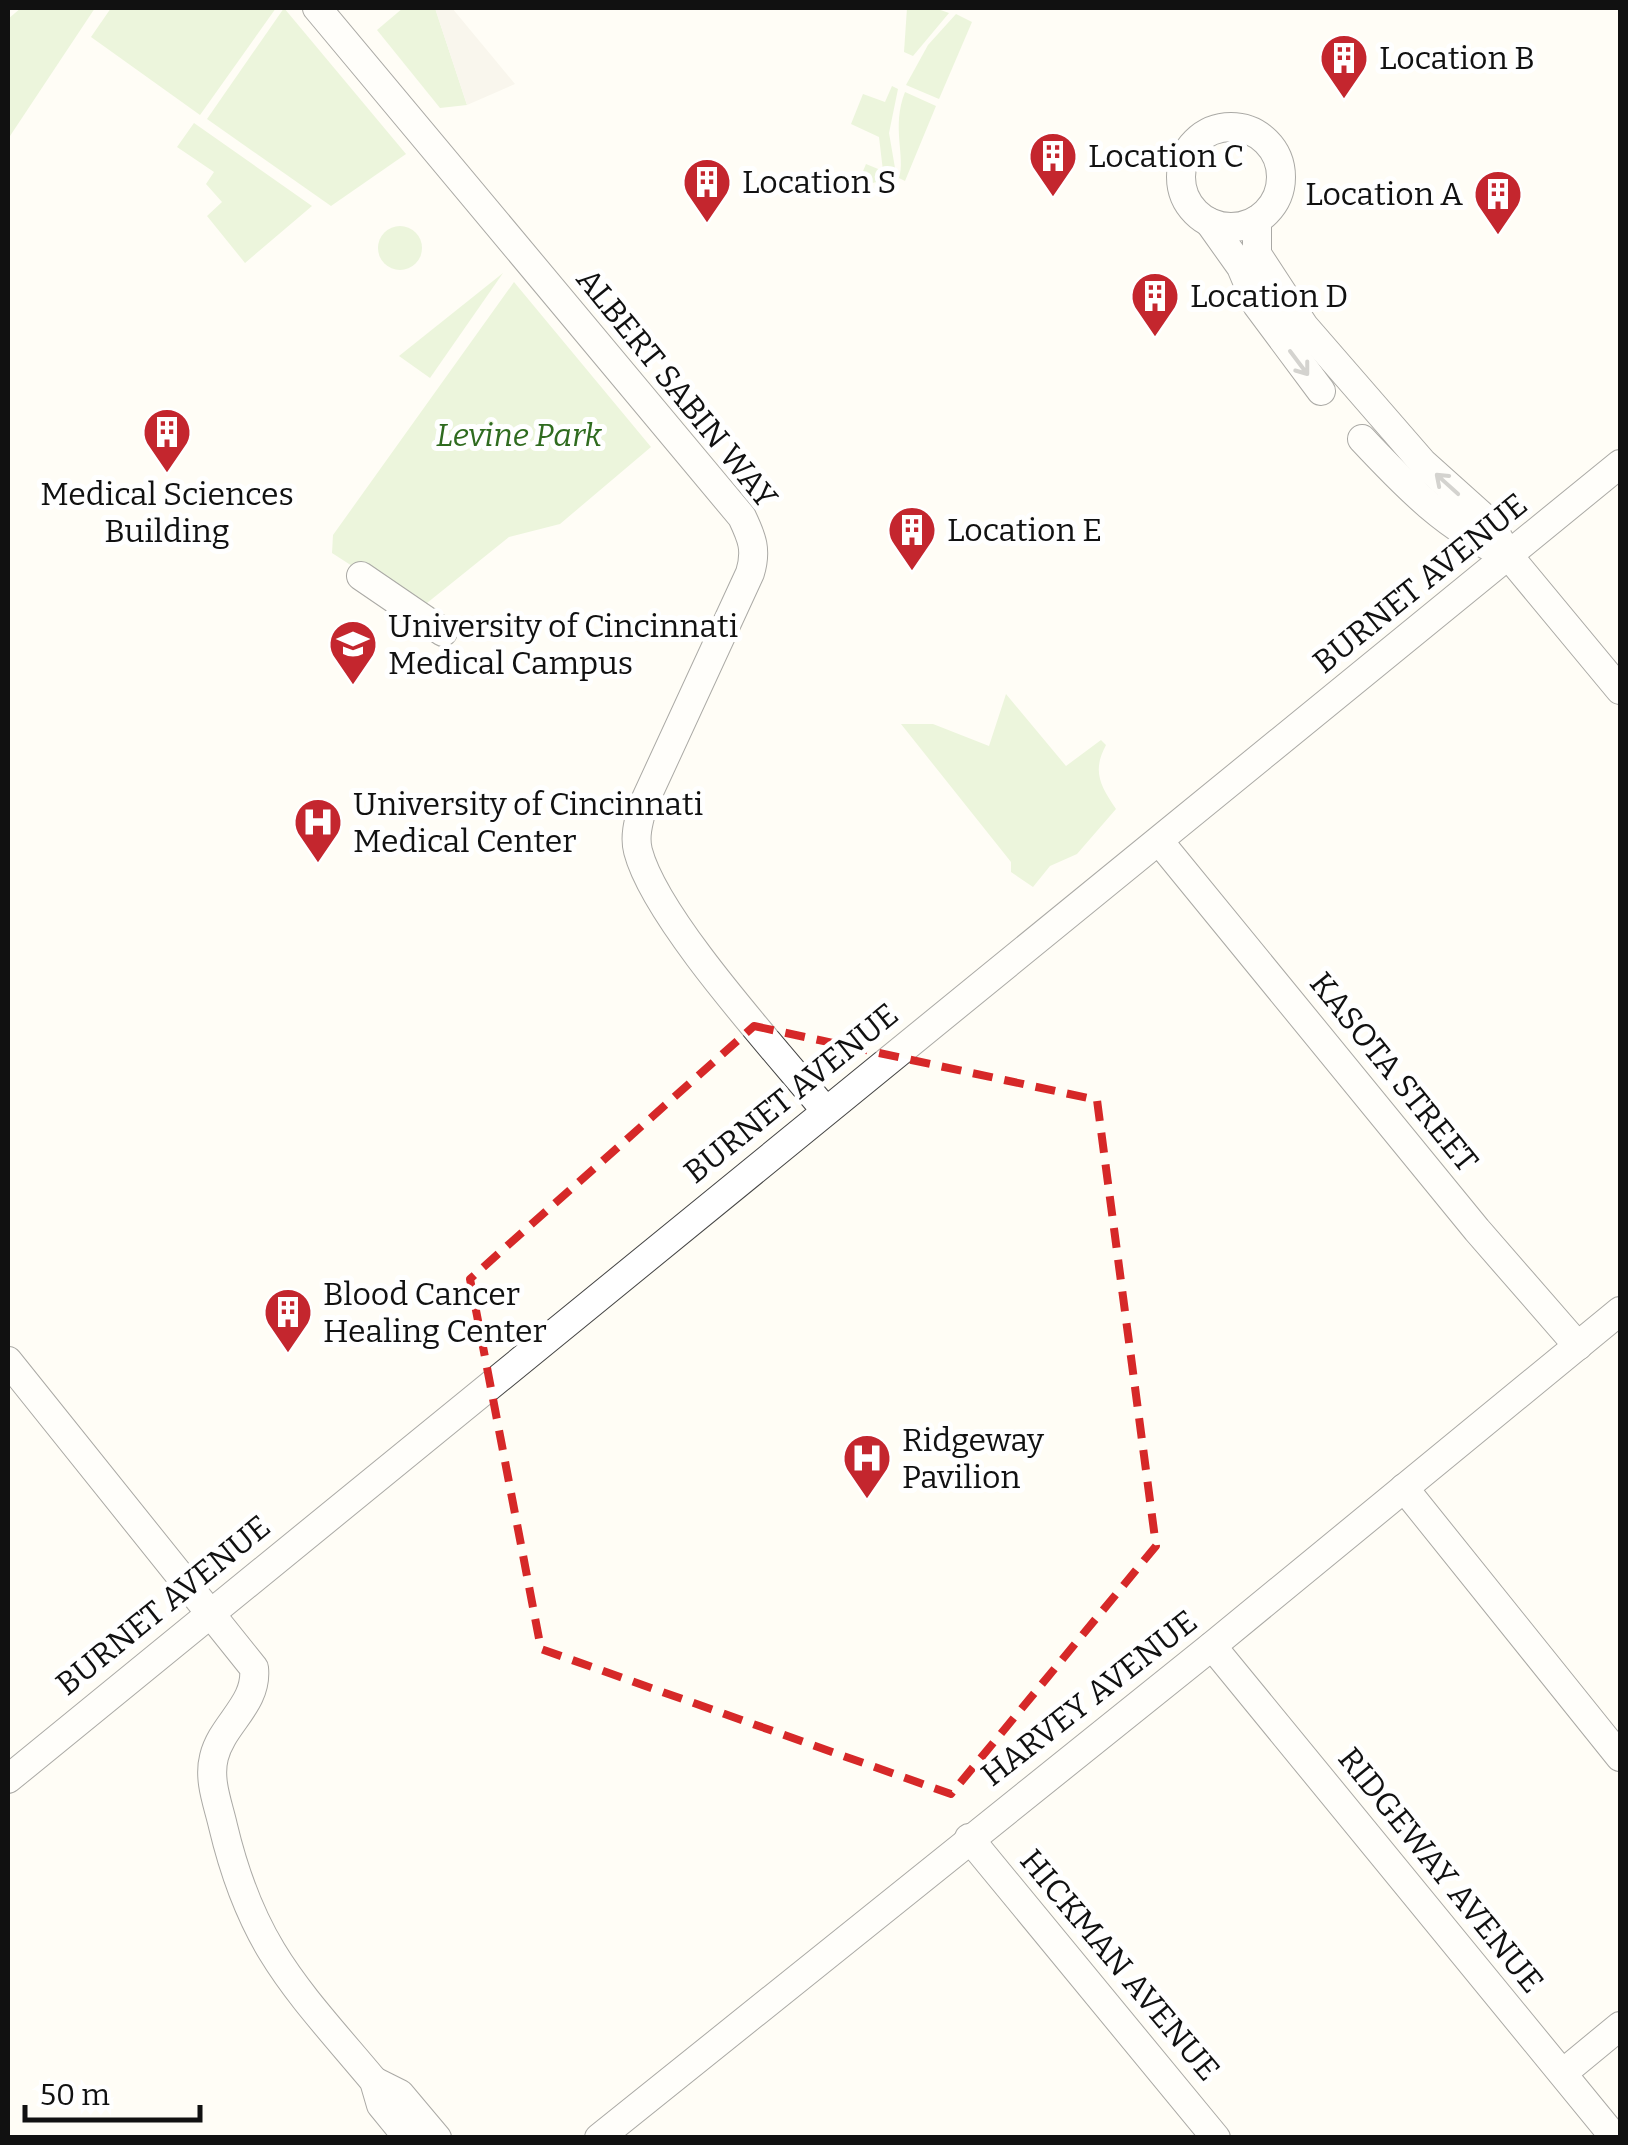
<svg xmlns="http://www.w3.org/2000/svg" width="1628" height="2145" font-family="Bitter,serif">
<rect width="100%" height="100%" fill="#fffdf5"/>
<g fill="#d5ebbd">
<path d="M21,8H95L8,139V19Z"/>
<path d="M111,8H276L200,115L91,37Z"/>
<path d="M284,8L406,154L331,206L207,119Z"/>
<path d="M403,8H435L467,105L440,108L377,30Z"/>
<path d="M907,8H935L949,13L913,56L904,52Z"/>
<path d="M956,14L972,22L939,99L906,85L928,45Z"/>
<path d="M892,86L898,89L889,133L895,168L889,178L873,183L861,176L866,164L883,171L879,137L851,124L863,94L885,102Z"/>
<path d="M905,92L936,106L905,181L899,178C906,157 891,127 905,92Z"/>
<path d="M194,123L312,206L245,263L207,216L222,202L206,184L214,172L177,147Z"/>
<circle cx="400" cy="248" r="22"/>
<path d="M503,273L430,378L399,356Z"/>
<path d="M514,282L651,447L560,524L509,537L427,603L411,604L332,553L333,535Z"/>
<path d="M1006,694L1066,766L1101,740L1106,745C1092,771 1100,785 1116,809L1077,854L1050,866L1033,887L1011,872V862L901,724H933L989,746Z"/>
</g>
<path fill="#f1ede2" d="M435,8H452L515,84L467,105Z"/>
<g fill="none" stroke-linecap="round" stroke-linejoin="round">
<g stroke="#444" stroke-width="30">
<g id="minor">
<path d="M317,8L742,517C752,538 757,550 750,573L643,805C639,820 634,836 638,851C656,920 776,1050 825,1110"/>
<circle cx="1231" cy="177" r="50"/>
<path d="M1257,220V254L1304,326L1423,463L1490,523L1508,555L1620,690"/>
<path d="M1209,222L1241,267L1257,305L1321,391"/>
<path d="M1362,439C1405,485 1449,531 1508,555"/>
<path d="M361,576L443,632"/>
<path d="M1159,841L1477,1230L1578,1346"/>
<path d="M8,1361L254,1668C258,1704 222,1724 214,1757C208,1780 218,1804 223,1826C252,1948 296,1988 374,2081L381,2105L408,2138"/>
<path d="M1404,1488L1620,1757"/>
<path d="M1212,1646L1615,2138"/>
<path d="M8,1779L1620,464"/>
<path d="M969,1838L1216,2138"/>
<path d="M1563,2073L1620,2026"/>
<path d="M374,2081L400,2094L437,2138"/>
<path d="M599,2138L1212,1646L1620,1311"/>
</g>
</g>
<use href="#minor" stroke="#fff" stroke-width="28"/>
</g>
<defs><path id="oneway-shaft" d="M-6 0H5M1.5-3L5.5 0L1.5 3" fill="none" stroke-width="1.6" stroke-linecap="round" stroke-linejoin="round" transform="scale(2.5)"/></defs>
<g stroke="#a0a0a0">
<use href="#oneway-shaft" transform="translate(1299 363) rotate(53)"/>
<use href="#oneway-shaft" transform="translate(1447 484) rotate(-138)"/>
</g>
<path d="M0 0H1628V2145H0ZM754,1026L1097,1100L1156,1546L951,1794L541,1649L470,1279Z" fill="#fffdf5" fill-opacity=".55" fill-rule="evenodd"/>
<path fill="none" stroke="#d62828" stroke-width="8" stroke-dasharray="20 12" stroke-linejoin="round" d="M754,1026L1097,1100L1156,1546L951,1794L541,1649L470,1279Z"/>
<defs>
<g id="building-pin" transform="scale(2.5)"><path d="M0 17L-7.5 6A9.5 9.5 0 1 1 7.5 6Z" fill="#c4262e" stroke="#fff"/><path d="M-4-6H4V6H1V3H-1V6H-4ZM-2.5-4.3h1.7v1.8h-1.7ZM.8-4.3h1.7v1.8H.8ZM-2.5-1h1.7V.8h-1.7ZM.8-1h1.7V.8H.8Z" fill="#fff"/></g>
<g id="university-pin" transform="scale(2.5)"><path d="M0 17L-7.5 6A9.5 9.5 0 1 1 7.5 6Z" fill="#c4262e" stroke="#fff"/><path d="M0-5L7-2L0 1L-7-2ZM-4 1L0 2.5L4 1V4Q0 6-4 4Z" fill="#fff"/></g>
<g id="hospital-pin" transform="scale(2.5)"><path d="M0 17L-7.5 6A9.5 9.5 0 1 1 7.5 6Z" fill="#c4262e" stroke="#fff"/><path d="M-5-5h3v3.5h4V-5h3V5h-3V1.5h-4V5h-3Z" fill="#fff"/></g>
</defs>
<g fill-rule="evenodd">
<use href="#building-pin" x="1344" y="58"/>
<use href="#building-pin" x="1053" y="156"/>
<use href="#building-pin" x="707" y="182"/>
<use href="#building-pin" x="1498" y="194"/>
<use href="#building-pin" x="1155" y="296"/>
<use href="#building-pin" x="167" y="432"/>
<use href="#building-pin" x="912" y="530"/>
<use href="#university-pin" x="353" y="644"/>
<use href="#hospital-pin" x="318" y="822"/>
<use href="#building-pin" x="288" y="1312"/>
<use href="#hospital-pin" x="867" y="1458"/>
</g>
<g text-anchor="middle" stroke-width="10" stroke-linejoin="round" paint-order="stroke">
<g font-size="32" fill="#111" stroke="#fff" text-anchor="start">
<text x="1379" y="69">Location B</text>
<text x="1088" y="167">Location C</text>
<text x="742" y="193">Location S</text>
<text x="1463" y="205" text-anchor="end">Location A</text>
<text x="1190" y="307">Location D</text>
<text x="167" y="505" text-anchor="middle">Medical Sciences<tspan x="167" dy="37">Building</tspan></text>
<text x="947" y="541">Location E</text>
<text x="388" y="637">University of Cincinnati<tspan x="388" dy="37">Medical Campus</tspan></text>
<text x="353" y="815">University of Cincinnati<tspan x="353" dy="37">Medical Center</tspan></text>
<text x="323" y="1305">Blood Cancer<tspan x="323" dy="37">Healing Center</tspan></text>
<text x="902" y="1451">Ridgeway<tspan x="902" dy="37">Pavilion</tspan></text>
</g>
<g font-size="32" fill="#111" stroke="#fff">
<text transform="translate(677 388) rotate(51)" y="11">ALBERT SABIN WAY</text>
<text transform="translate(1420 583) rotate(-39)" y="11">BURNET AVENUE</text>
<text transform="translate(1394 1072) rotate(51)" y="11">KASOTA STREET</text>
<text transform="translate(791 1093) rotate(-39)" y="11">BURNET AVENUE</text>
<text transform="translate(163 1605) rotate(-39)" y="11">BURNET AVENUE</text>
<text transform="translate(1089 1698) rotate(-38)" y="11">HARVEY AVENUE</text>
<text transform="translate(1441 1870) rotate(51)" y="11">RIDGEWAY AVENUE</text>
<text transform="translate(1120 1965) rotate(50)" y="11">HICKMAN AVENUE</text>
</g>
<g font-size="32" font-style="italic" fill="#2f6b1f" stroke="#fff">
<text x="519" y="446">Levine Park</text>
</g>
</g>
<rect width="1628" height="2145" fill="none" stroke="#111111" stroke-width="20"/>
<path d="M25 2105v15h175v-15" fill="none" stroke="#111111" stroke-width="5"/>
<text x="40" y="2105" font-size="30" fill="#111111" stroke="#ffffff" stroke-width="8" paint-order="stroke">50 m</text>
</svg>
